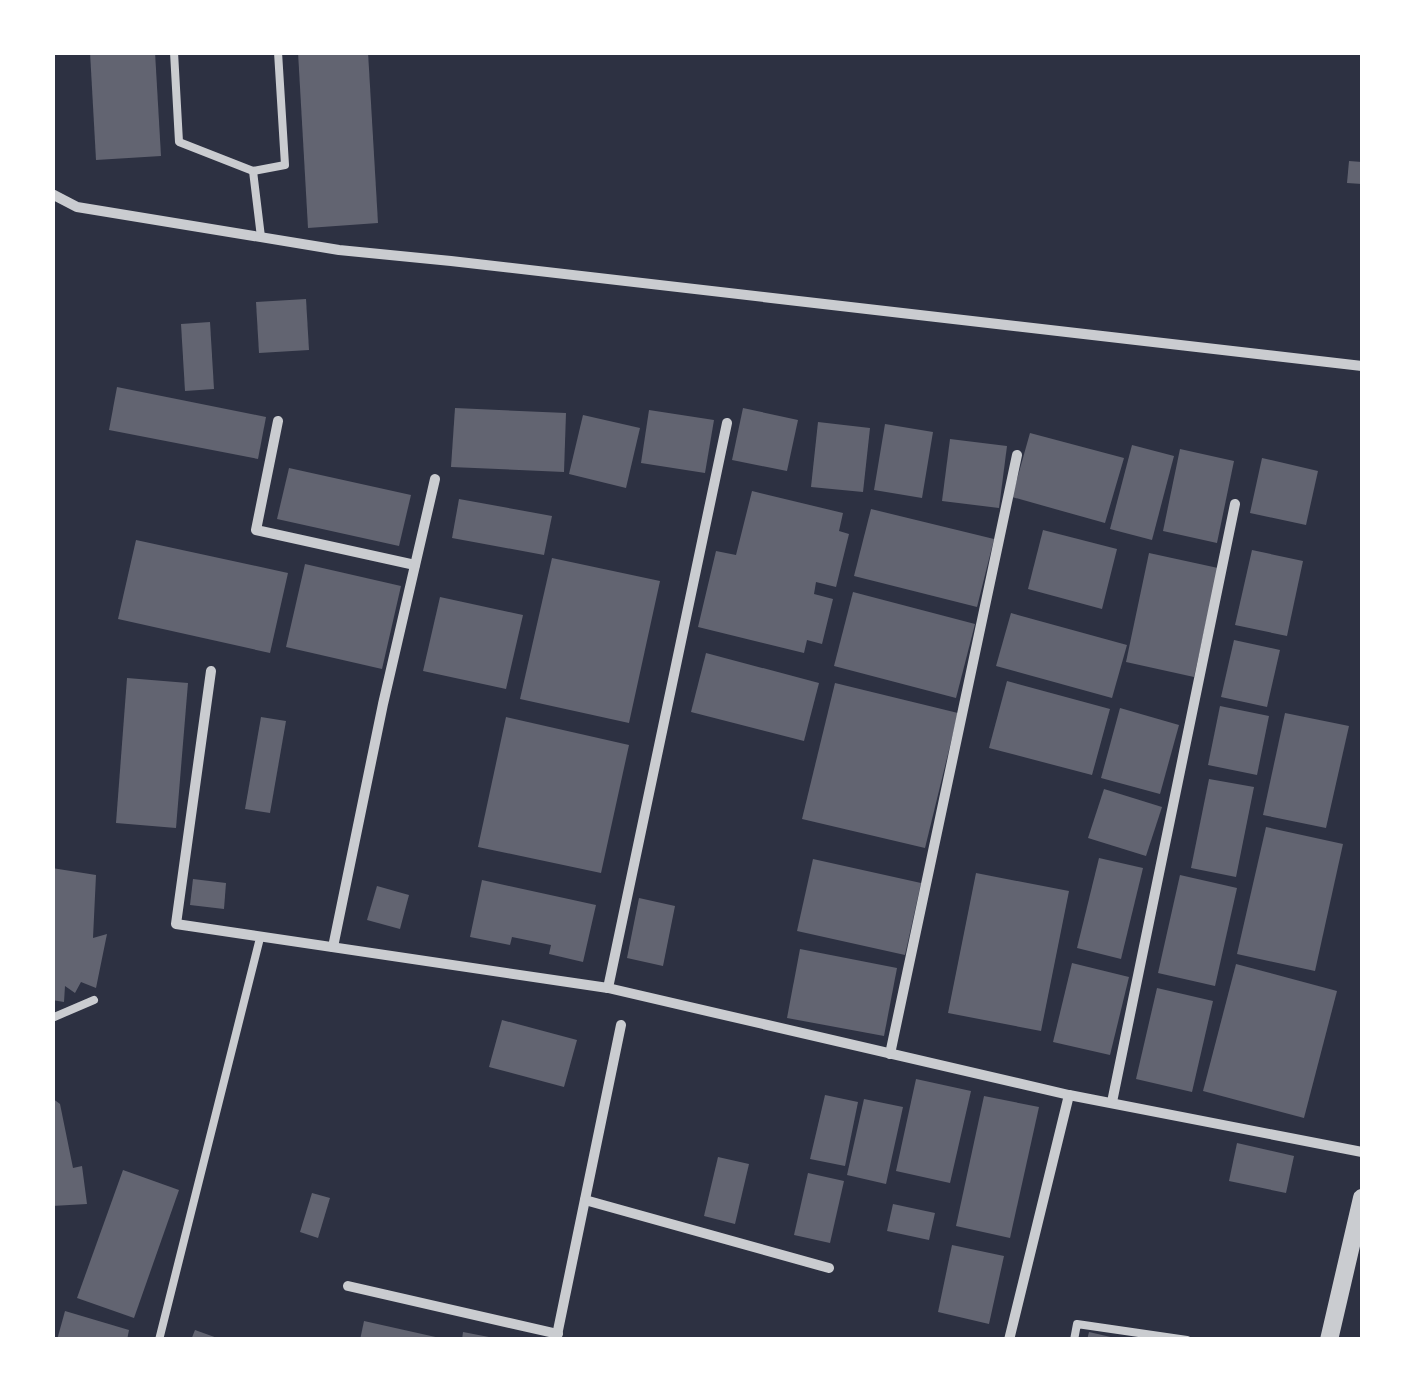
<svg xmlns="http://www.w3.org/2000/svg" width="1415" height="1392" font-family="Karla,sans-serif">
<rect width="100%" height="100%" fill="#2d3142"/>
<g fill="#626471">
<path d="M90,52H155L161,156L96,160Z"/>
<path d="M298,52H368L378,223L308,228Z"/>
<path d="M1349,161L1362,162V184L1347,183Z"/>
<path d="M306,299L309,350L259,353L256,302Z"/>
<path d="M210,322L214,389L185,391L181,324Z"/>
<path d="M117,387L266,417L258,459L109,430Z"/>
<path d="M455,408L566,413L564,472L451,467Z"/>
<path d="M743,408L798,420L787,471L732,460Z"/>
<path d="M649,410L714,420L705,473L641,463Z"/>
<path d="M583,415L640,428L626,488L569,474Z"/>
<path d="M818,422L870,428L863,492L811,487Z"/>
<path d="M885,424L933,432L922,498L874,490Z"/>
<path d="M1030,433L1124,458L1105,523L1012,497Z"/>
<path d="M950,439L1007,446L999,508L942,501Z"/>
<path d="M1132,445L1174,456L1152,540L1110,529Z"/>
<path d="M1180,449L1234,461L1217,543L1163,531Z"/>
<path d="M1262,458L1318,471L1306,525L1250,513Z"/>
<path d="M289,468L411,495L399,546L277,519Z"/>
<path d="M752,491L843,513L839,531L849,534L836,587L816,582L814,594L833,599L822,644L807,640L804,653L698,627L716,551L736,555Z"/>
<path d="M459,499L552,516L544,555L452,538Z"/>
<path d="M871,509L994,539L977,607L854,576Z"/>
<path d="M1043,530L1117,549L1102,609L1028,589Z"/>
<path d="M136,540L288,573L270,653L118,619Z"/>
<path d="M1252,550L1303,561L1287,636L1235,625Z"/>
<path d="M1149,553L1218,568L1194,677L1126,662Z"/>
<path d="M552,558L660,581L629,723L520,699Z"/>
<path d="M305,564L401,586L382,669L286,647Z"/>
<path d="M853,592L975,624L956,698L834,666Z"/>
<path d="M440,597L523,615L506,689L423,671Z"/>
<path d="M1011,613L1127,645L1112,698L996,666Z"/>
<path d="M1234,640L1280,650L1267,707L1221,697Z"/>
<path d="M706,653L819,683L804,741L691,712Z"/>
<path d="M127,678L188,683L176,828L116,823Z"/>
<path d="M1007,681L1110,709L1092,775L989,748Z"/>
<path d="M835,683L958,713L925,848L802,819Z"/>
<path d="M1220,706L1269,716L1257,775L1208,765Z"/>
<path d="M1120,708L1179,725L1160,794L1101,778Z"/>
<path d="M1285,713L1349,726L1326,828L1263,815Z"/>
<path d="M261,717L286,721L270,813L245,809Z"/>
<path d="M506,717L629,745L601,873L478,847Z"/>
<path d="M1209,779L1254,787L1236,877L1191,868Z"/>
<path d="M1104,789L1162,807L1146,856L1088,838Z"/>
<path d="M1266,827L1343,844L1315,971L1237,954Z"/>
<path d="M1099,858L1143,868L1121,959L1077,948Z"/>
<path d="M813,859L921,883L905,955L797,931Z"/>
<path d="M52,868L96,875L93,938L107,934L96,988L81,982L75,993L65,986L64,1002L52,1000Z"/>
<path d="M976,873L1069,891L1041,1031L948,1013Z"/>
<path d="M1180,875L1237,888L1215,986L1158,973Z"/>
<path d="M193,879L226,883L224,909L190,905Z"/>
<path d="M482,880L596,905L583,962L549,954L551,945L512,937L510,945L470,937Z"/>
<path d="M377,886L409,895L400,929L367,920Z"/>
<path d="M639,898L675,906L663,966L627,958Z"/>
<path d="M800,949L897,968L884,1036L787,1018Z"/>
<path d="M1072,963L1129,977L1110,1055L1053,1042Z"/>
<path d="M1236,964L1337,991L1304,1118L1203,1091Z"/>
<path d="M1157,988L1213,1001L1192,1092L1136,1079Z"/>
<path d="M502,1020L577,1040L564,1087L489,1067Z"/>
<path d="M916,1079L971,1091L950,1183L896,1171Z"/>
<path d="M825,1095L858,1102L845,1166L810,1159Z"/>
<path d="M984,1096L1039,1107L1010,1238L956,1226Z"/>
<path d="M52,1098L60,1104L73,1168L82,1166L87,1204L52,1206Z"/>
<path d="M864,1099L903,1107L886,1184L847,1175Z"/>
<path d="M1237,1143L1294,1156L1286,1193L1229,1181Z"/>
<path d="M718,1157L749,1164L735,1224L704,1216Z"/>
<path d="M123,1170L179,1190L134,1318L77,1298Z"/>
<path d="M808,1173L844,1181L830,1243L794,1235Z"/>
<path d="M312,1193L330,1198L318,1238L300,1232Z"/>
<path d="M893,1204L935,1213L929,1240L887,1231Z"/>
<path d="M952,1245L1004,1256L989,1324L938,1312Z"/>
<path d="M65,1311L129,1330L127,1340H57Z"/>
<path d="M364,1321L440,1338V1340H360Z"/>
<path d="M195,1330L220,1339V1340H191Z"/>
<path d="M463,1332L494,1338V1340H462Z"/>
<path d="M1089,1332L1115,1338V1340H1087Z"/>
</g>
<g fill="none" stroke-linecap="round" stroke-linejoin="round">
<g stroke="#caccd0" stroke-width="8">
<path d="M174,52L179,142L253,171L285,165L278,52"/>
<path d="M253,171L261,237"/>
<path d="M52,1018L94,1000"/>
<path d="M159,1340L260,938"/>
<path d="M1074,1340L1077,1324L1187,1340"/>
</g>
<g stroke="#caccd0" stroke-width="10">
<path d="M52,194L77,207L339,250L451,261L1362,366"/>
<path d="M278,421L256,530L415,565"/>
<path d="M211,671L176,924L608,988L1069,1095L1362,1152"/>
<path d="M333,947L383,704L435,479"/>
<path d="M608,988L727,423"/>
<path d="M890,1054L1017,455"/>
<path d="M1112,1102L1235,504"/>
<path d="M585,1200L829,1268"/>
<path d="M348,1286L558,1334"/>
<path d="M556,1340L621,1025"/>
<path d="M1009,1340L1069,1095"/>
</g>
<path stroke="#caccd0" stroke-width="18" d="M1329,1340L1362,1198"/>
</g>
<rect width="1415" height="1392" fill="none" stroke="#ffffff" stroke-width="110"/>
</svg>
